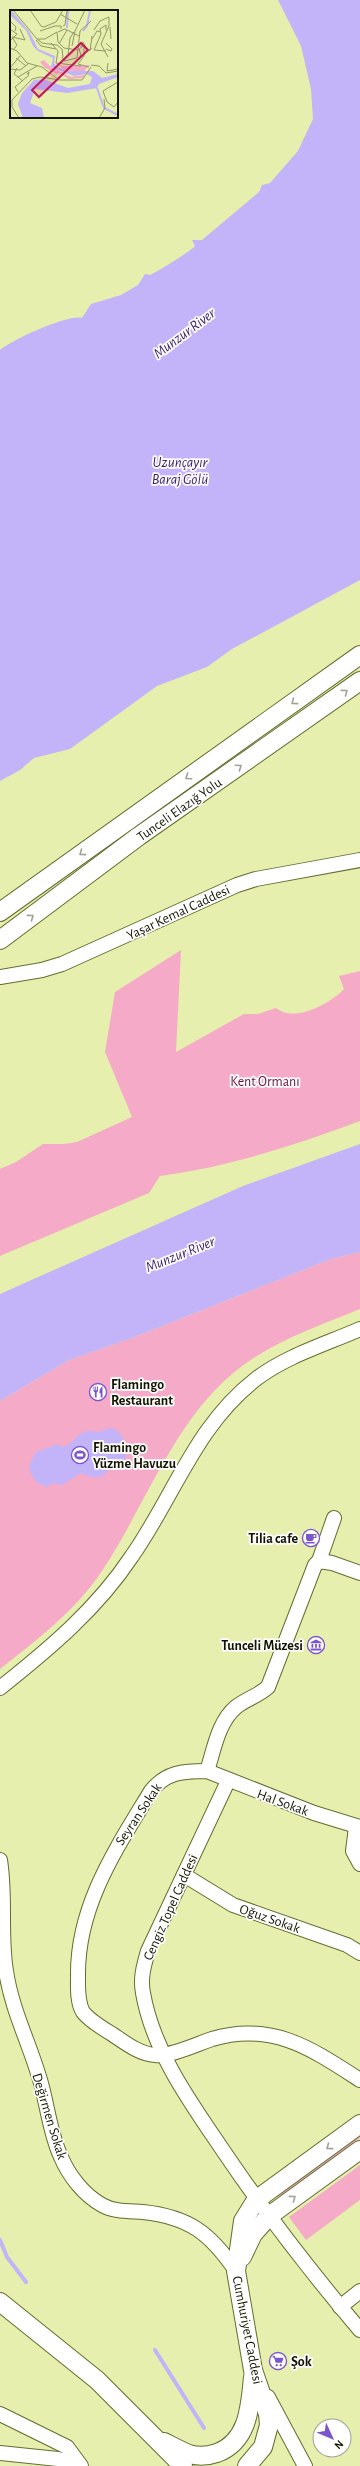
<svg xmlns="http://www.w3.org/2000/svg" width="360" height="2466" font-family="'Alegreya Sans',sans-serif">
<rect width="100%" height="100%" fill="#e6efad"/>
<g fill="#f5abc7">
<path d="M181,950L176,1052L244,1014H258L276,1008C279,1010 284,1013 287,1013C305,1017 333,1001 344,989L339,976L360,971V1121C296,1145 228,1167 160,1176L149,1193L0,1256V1169L16,1162L43,1144H64L77,1142L132,1117L105,1052L115,992Z"/>
<path d="M360,1252V1309C316,1327 268,1343 231,1375C173,1424 144,1508 102,1571C76,1610 37,1640 0,1669V1401L69,1360L132,1338L331,1259Z"/>
<path d="M360,2131V2138L281,2197L278,2195Z"/>
<path d="M360,2165V2200L306,2240L289,2217Z"/>
</g>
<g fill="#c3b3f8">
<path d="M278,0H360V580L232,649L207,667L157,686L70,749L34,758L20,770L0,781V350C12,340 68,314 82,318L91,304L121,295L138,285L145,274L150,275C157,272 191,251 195,246L192,240H202L259,192L262,185L270,183L298,151L313,119L311,89L301,46Z"/>
<path d="M360,1144V1252L331,1259L132,1338L69,1360L0,1401V1294L243,1186Z"/>
<path d="M109,1428C126,1430 126,1450 126,1464L123,1467H110C102,1481 94,1479 81,1473L62,1485L53,1483L47,1487C35,1483 32,1478 29,1466L36,1452L58,1444L63,1447C73,1444 75,1436 84,1432C94,1429 96,1435 109,1428Z"/>
</g>
<g fill="none" stroke-linecap="round" stroke-linejoin="round">
<g stroke="#c3b3f8" stroke-width="4">
<path d="M0,2240L7,2257L26,2282"/>
<path d="M155,2350L204,2428"/>
</g>
<g stroke="#656c2e" stroke-width="16">
<g id="minor">
<path d="M0,977L42,970L62,964L237,885L256,879L360,860"/>
<path d="M319,1561L334,1518"/>
<path d="M0,1688C49,1649 97,1609 132,1556C174,1496 196,1425 256,1379C286,1356 326,1344 360,1329"/>
<path d="M207,1771C214,1750 218,1722 236,1707C246,1699 258,1696 268,1687L315,1565L319,1561L332,1563L360,1573"/>
<path d="M228,1781L148,1951C144,1965 140,1978 143,1993C153,2050 188,2099 220,2146C263,2210 310,2271 360,2330"/>
<path d="M356,1827L353,1851L360,1864"/>
<path d="M360,1827L314,1813L207,1771C183,1771 166,1772 151,1791C116,1849 77,1906 78,1976C78,1987 77,2002 83,2012C90,2021 102,2028 112,2034C124,2042 139,2054 155,2055C170,2057 197,2044 212,2039C272,2021 312,2049 360,2080"/>
<path d="M0,1860C6,1897 0,1935 6,1971C12,2012 32,2048 42,2087C48,2110 51,2136 61,2157C69,2176 84,2195 102,2205C114,2212 129,2211 143,2212C189,2217 210,2233 236,2271"/>
<path d="M184,1875L233,1905L347,1945L360,1953"/>
<path d="M340,2307L360,2291"/>
<path d="M268,2397L305,2466"/>
<path d="M0,2414L67,2447L81,2466"/>
<path d="M0,2453L58,2459L79,2466"/>
</g>
</g>
<g stroke="#656c2e" stroke-width="20">
<g id="major">
<path d="M0,912L360,655"/>
<path d="M0,940L139,836L360,681"/>
<path d="M242,2257L253,2234L269,2216L360,2150"/>
<path d="M0,2302L97,2380L183,2466"/>
<path d="M164,2442C172,2446 181,2451 189,2454C199,2457 208,2456 217,2453C249,2441 250,2406 253,2377"/>
<path d="M247,2466L263,2447L269,2425L268,2414L253,2370L236,2271L243,2221L256,2200L360,2124"/>
</g>
</g>
<use href="#minor" stroke="#fff" stroke-width="14"/>
<use href="#major" stroke="#fff" stroke-width="18"/>
</g>
<defs><path id="oneway-chevron" d="M-2-3.5L2.5 0L-2 3.5" fill="none" stroke-width="1.6" stroke-linecap="round" stroke-linejoin="round"/></defs>
<g stroke="#a1a199">
<use href="#oneway-chevron" transform="translate(345 692) rotate(-36)"/>
<use href="#oneway-chevron" transform="translate(294 702) rotate(144)"/>
<use href="#oneway-chevron" transform="translate(239 767) rotate(-35)"/>
<use href="#oneway-chevron" transform="translate(188 777) rotate(145)"/>
<use href="#oneway-chevron" transform="translate(82 853) rotate(144)"/>
<use href="#oneway-chevron" transform="translate(31 917) rotate(-37)"/>
<use href="#oneway-chevron" transform="translate(329 2147) rotate(144)"/>
<use href="#oneway-chevron" transform="translate(293 2198) rotate(-36)"/>
</g>
<defs>
<g id="restaurant-ring" transform="scale(0.9)"><circle r="9.5" fill="#fff" stroke="#7c54ce" stroke-width="1.5"/><path d="M-5-6h1v4h1v-4h1v4h1v-4h1v5L-1.5 .5V6h-2V.5L-5-1ZM5-6V6H3V1.5H1.5Q1.5-4 5-6Z" fill="#7c54ce"/></g>
<g id="stadium-ring" transform="scale(0.9)"><circle r="9.5" fill="#fff" stroke="#7c54ce" stroke-width="1.5"/><path d="M0-5a6.5 5 0 1 0 0 10a6.5 5 0 1 0 0-10ZM-3.5-1.8h7v3.6h-7Z" fill="#7c54ce"/></g>
<g id="cafe-ring" transform="scale(0.9)"><circle r="9.5" fill="#fff" stroke="#7c54ce" stroke-width="1.5"/><path d="M-5.5-4.5H6V0H3Q3 3.5 0 3.5H-2.5Q-5.5 3.5-5.5 0ZM3-3.2v2h1.7v-2ZM-6 4.5H4V6H-6Z" fill="#7c54ce"/></g>
<g id="museum-ring" transform="scale(0.9)"><circle r="9.5" fill="#fff" stroke="#7c54ce" stroke-width="1.5"/><path d="M0-6L6-3V-2H-6V-3ZM-5-1h2V3h-2ZM-1-1h2V3h-2ZM3-1h2V3H3ZM-6 4H6V6H-6Z" fill="#7c54ce"/></g>
<g id="supermarket-ring" transform="scale(0.9)"><circle r="9.5" fill="#fff" stroke="#7c54ce" stroke-width="1.5"/><path d="M-6-5.5h2.5l.6 2H6L4.5 2H-2.5L-4.4-4H-6ZM-1.5 3.2a1.3 1.3 0 1 0 .1 0ZM3 3.2a1.3 1.3 0 1 0 .1 0Z" fill="#7c54ce"/></g>
</defs>
<g fill-rule="evenodd">
<use href="#restaurant-ring" x="98" y="1392"/>
<use href="#stadium-ring" x="80" y="1455"/>
<use href="#cafe-ring" x="311" y="1538"/>
<use href="#museum-ring" x="316" y="1645"/>
<use href="#supermarket-ring" x="278" y="2361"/>
</g>
<g text-anchor="middle" stroke-width="3.5" stroke-linejoin="round" paint-order="stroke">
<g font-size="14" fill="#131500" stroke="#fff">
<text transform="translate(179 809) rotate(-35)" y="5">Tunceli Elazığ Yolu</text>
<text transform="translate(178 912) rotate(-25)" y="5">Yaşar Kemal Caddesi</text>
<text transform="translate(283 1802) rotate(20)" y="5">Hal Sokak</text>
<text transform="translate(138 1814) rotate(-56)" y="5">Seyran Sokak</text>
<text transform="translate(170 1907) rotate(-66)" y="5">Cengiz Topel Caddesi</text>
<text transform="translate(270 1918) rotate(19)" y="5">Oğuz Sokak</text>
<text transform="translate(50 2116) rotate(73)" y="5">Değirmen Sokak</text>
<text transform="translate(248 2330) rotate(79)" y="5">Cumhuriyet Caddesi</text>
</g>
<g font-size="14" fill="#6a123f" stroke="#fff">
<text x="265" y="1086">Kent Ormanı</text>
</g>
<g font-size="14" font-weight="bold" fill="#131500" stroke="#fff" text-anchor="start">
<text x="111" y="1389">Flamingo<tspan x="111" dy="16">Restaurant</tspan></text>
<text x="93" y="1452">Flamingo<tspan x="93" dy="16">Yüzme Havuzu</tspan></text>
<text x="298" y="1543" text-anchor="end">Tilia cafe</text>
<text x="303" y="1650" text-anchor="end">Tunceli Müzesi</text>
<text x="291" y="2366">Şok</text>
</g>
<g font-size="15" font-style="italic" fill="#3a1e6c" stroke="#fff">
<text transform="translate(184 333) rotate(-37)" y="5">Munzur River</text>
<text x="180" y="467">Uzunçayır<tspan x="180" dy="17">Baraj Gölü</tspan></text>
<text transform="translate(180 1254) rotate(-22)" y="5">Munzur River</text>
</g>
</g>
<g transform="translate(10 10)">
<rect width="108" height="108" fill="#e6efad"/>
<path d="M34,50L41,57L61,67L75,65L73,68L59,69L49,63L44,66L46,64L34,57L30,52ZM44,52L52,56L80,55L73,62L54,60Z" fill="#f5abc7"/>
<path d="M1,0L19,21L28,39L45,46L44,53L47,57L59,61H83L92,68L108,64V67L89,74L87,78L57,83L25,79L20,93L32,98L34,108H13L8,94L12,83L24,70L33,69L58,78L80,74L82,67L76,64L64,66L41,57L43,48L28,41L23,36L16,20L0,5Z" fill="#c3b3f8"/>
<path fill="none" stroke="#c3b3f8" stroke-width="2" d="M57,18L58,1M73,21L77,16L80,0M87,78L94,98L108,105"/>
<path fill="none" stroke="#929868" stroke-width="1" d="M3,0L27,29H35L47,22L48,32L54,38L68,40L74,35V46L68,54L79,57M20,0L31,16L34,17M50,4L67,14M0,11L6,17L5,21M53,16L55,15L57,0M34,17L46,12L53,0M100,17L101,29M0,19L7,24L0,31M84,20L90,11L99,7V16L91,34L98,47M30,21L45,16H51V19M48,22L55,19L69,26M27,29L32,33L47,35L52,39L53,47M82,29L87,21L91,22M26,30L31,36L46,39M41,33L48,41L46,53L71,56M49,34L57,20M62,36L65,21L75,0M71,37L73,32L78,41L82,38M0,38L7,41L17,53L32,57L49,70M96,39L101,41L102,39L96,33M3,40L7,35L2,27L15,30L10,19M84,40L91,24L90,19L96,15V20M84,40L96,41M80,41L82,26M58,45L60,28L64,22M52,47L54,51L67,48L70,21L81,11M6,48L16,56M98,53L97,61L108,59M64,55L71,45L69,39M81,55L89,56L96,63L108,61M0,58L10,46M7,58L4,64L13,71M0,59L10,60L18,54M8,67L27,56M108,72L93,81L97,92L104,97L108,92M8,82L5,77L18,66L19,62L17,64M9,108L2,97V90L22,69L30,67L50,70H72L81,57M89,108L95,98L94,89"/>
<path fill="#c2185b" fill-opacity="0.15" stroke="#c2185b" stroke-width="2" d="M71,33L78,40L29,87L22,80Z"/>
<rect width="108" height="108" fill="none" stroke="#131500" stroke-width="2"/>
</g>
<g transform="translate(332 2438) rotate(134)"><circle r="19" fill="#ffffff" stroke="#a1a199"/>
<path d="M0-3L7 15L0 10L-7 15Z" fill="#7c54ce"/>
<text y="-6" font-size="11" font-weight="bold" text-anchor="middle" fill="#131500">N</text>
</g>
</svg>
